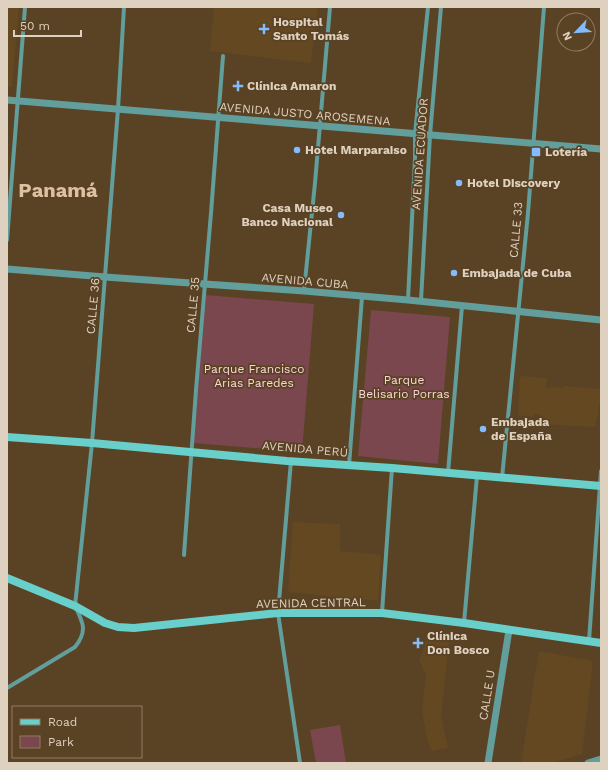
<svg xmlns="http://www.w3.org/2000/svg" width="608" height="770" font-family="'Work Sans',sans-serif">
<rect width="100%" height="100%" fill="#5a4224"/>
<g fill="#644822">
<path d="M7,7H19L12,87H7Z"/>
<path d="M214,7H318L311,63L210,51Z"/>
<path d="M520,376L547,378L546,388H551V387L563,388L564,386L601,389L600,403H599L597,420H596L595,427L542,424V415L534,414L533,417L518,415Z"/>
<path d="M293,522L340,524V551L381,555L378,601L288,592Z"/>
<path d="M426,637L449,642L441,716L448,748L432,751L427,739L422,710L426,675L419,659L423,651Z"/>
<path d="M539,651L593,661L582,754L553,763H521Z"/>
</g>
<g fill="#79474d">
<path d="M206,295L314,304L302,452L193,443Z"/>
<path d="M371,310L450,317L438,464L358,456Z"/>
<path d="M340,725L346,763H316L310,730Z"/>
</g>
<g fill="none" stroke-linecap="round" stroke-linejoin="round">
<g stroke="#629e9c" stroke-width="4">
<path d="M7,240L25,7"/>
<path d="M304,291L315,183L330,7"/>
<path d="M408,300L415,158V134L428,7"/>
<path d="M421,301L430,135L441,7"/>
<path d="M291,461L278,613L300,763"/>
<path d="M349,465L362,297"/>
<path d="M448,473L462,306"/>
<path d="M502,478L528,213L544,7"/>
<path d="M184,555L196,390L211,213L223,56"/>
<path d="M382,613L392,468"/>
<path d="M464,623L477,476"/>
<path d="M589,641L601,471"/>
<path d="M7,688L75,647C88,631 83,622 75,606L92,443L118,109L124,7"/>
</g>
<g stroke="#629e9c" stroke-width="7">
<path d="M7,100L601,149"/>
<path d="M7,269L105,277L304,291L408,300L601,320"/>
<path d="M488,763L509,630"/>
<path d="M588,763L601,759"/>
</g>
<g stroke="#68cfcb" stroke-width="8">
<path d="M7,437L92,443L287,461L392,468L601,486"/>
<path d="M7,578L75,606L105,623L118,627L134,628L278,613H382L464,623L601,643"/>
</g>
</g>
<g fill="#84bcfb" stroke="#5a4224" stroke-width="1.5">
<path d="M262 23h4v4h4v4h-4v4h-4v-4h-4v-4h4z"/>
<path d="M236 80h4v4h4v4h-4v4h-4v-4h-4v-4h4z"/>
<circle cx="297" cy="150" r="4"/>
<rect x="531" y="147" width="10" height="10" rx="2"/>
<circle cx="459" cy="183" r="4"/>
<circle cx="341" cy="215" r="4"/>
<circle cx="454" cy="273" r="4"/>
<circle cx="483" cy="429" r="4"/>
<path d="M416 637h4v4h4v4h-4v4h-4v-4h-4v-4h4z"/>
</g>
<g text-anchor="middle" stroke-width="3.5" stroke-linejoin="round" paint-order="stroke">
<g font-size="12" font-weight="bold" fill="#dfd1c0" stroke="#5a4224" text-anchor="start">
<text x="273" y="26">Hospital<tspan x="273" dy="14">Santo Tomás</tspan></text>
<text x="247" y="90">Clínica Amaron</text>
<text x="305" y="154">Hotel Marparaiso</text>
<text x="545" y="156">Lotería</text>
<text x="467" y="187">Hotel Discovery</text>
<text x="333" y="212" text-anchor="end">Casa Museo<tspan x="333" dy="14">Banco Nacional</tspan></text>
<text x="462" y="277">Embajada de Cuba</text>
<text x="491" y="426">Embajada<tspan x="491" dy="14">de España</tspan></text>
<text x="427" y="640">Clínica<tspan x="427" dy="14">Don Bosco</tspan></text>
</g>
<g font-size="12" fill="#dfd1c0" stroke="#5a4224">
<text transform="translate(305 114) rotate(5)" y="4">AVENIDA JUSTO AROSEMENA</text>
<text transform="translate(420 154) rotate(-86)" y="4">AVENIDA ECUADOR</text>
<text transform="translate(516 230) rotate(-85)" y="4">CALLE 33</text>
<text transform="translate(305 281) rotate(5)" y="4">AVENIDA CUBA</text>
<text transform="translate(193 305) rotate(-85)" y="4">CALLE 35</text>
<text transform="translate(93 306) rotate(-85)" y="4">CALLE 36</text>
<text transform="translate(305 449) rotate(5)" y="4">AVENIDA PERÚ</text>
<text transform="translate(311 603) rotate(-1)" y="4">AVENIDA CENTRAL</text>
<text transform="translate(487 695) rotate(-81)" y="4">CALLE U</text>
</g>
<g font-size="12" fill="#fcd5d8" stroke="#5a4224">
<text x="254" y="373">Parque Francisco<tspan x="254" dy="14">Arias Paredes</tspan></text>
<text x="404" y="384">Parque<tspan x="404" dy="14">Belisario Porras</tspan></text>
</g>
<g font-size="20" font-weight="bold" fill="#ddc1a0" stroke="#5a4224">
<text x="58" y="197">Panamá</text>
</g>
</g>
<rect width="608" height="770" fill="none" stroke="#dfd1c0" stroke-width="16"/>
<rect x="12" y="706" width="130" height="52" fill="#5a4224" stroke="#8f7b62"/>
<rect x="20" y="719" width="20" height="6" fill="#68cfcb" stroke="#8f7b62"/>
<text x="48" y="726" font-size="12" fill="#dfd1c0">Road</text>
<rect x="20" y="736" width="20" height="12" fill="#79474d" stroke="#8f7b62"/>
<text x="48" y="746" font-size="12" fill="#dfd1c0">Park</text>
<g transform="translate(576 32) rotate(245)"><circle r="19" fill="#5a4224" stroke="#8f7b62"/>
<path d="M0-3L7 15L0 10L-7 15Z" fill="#84bcfb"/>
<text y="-6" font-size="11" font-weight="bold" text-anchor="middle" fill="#dfd1c0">N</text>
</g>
<path d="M14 30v6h67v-6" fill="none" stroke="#dfd1c0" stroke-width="2"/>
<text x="20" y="30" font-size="12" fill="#dfd1c0" stroke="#5a4224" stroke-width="3" paint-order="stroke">50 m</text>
</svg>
